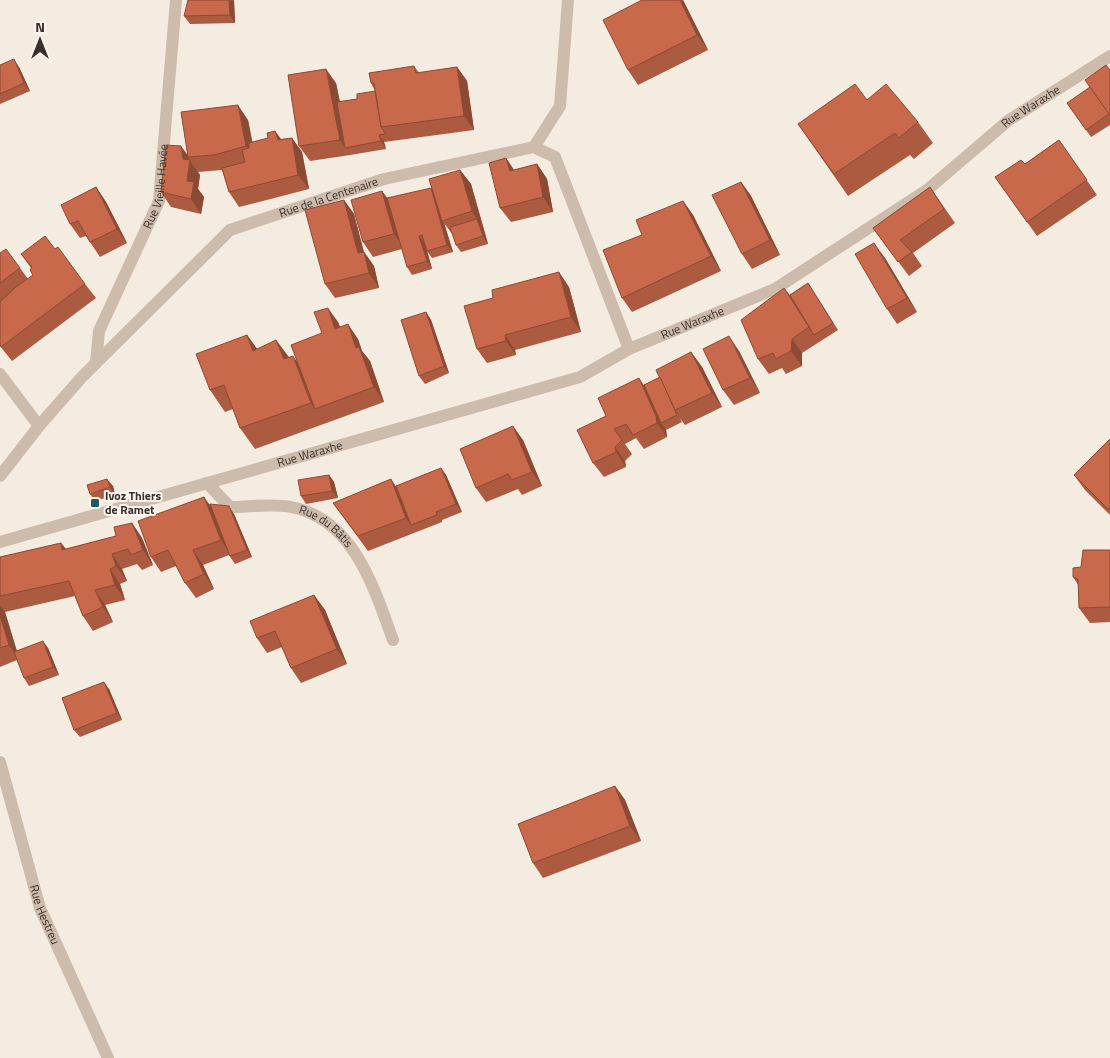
<svg xmlns="http://www.w3.org/2000/svg" width="1110" height="1058" font-family="'Titillium Web',sans-serif">
<rect width="100%" height="100%" fill="#f4ebe1"/>
<g fill="none" stroke-linecap="round" stroke-linejoin="round">
<g stroke="#cdbbac" stroke-width="12">
<path id="s1" d="M207,483L230,507C249,507 272,503 291,507C354,519 374,588 393,640"/>
<path id="s2" d="M0,762L40,908L108,1058"/>
</g>
<g stroke="#cdbbac" stroke-width="12">
<path d="M534,147L560,106L568,0"/>
<path id="s3" d="M96,363L99,331L159,201L176,0"/>
<path d="M0,374L39,426"/>
<path id="s4" d="M0,476L39,426L81,378L230,230L384,179L534,147L555,157L629,349"/>
<path id="s5" d="M0,542L580,377L629,349L775,289L927,190L1009,120L1110,56"/>
</g>
</g>
<g fill="#ac5a40">
<path d="M188,0H234L235,23L190,24L184,16Z"/>
<path d="M683,0L708,50L638,85L628,70Z"/>
<path d="M0,65L19,67L30,91L0,104Z"/>
<path d="M414,66L419,73L457,67L467,81L474,130L384,142L386,149L350,155L310,161L299,146L336,83L340,102L357,99L375,91L371,83Z"/>
<path d="M1095,95L1110,116V125L1091,137L1067,103Z"/>
<path d="M867,100L918,122L933,143L914,159L910,155L848,196L798,124Z"/>
<path d="M248,120L252,142L268,138L275,131L281,139L292,138L302,152L309,189L239,207L229,192L222,170L198,172L192,163L200,175L198,189L204,197L201,214L171,207L161,192L187,154Z"/>
<path d="M1059,140L1097,195L1037,236L995,177L1025,164Z"/>
<path d="M506,158L514,170L537,164L547,179L553,212L511,222L500,208Z"/>
<path d="M460,170L471,184L488,244L461,252L456,245L453,235L444,223L453,252L432,258L427,251L432,269L412,275L407,267L402,249L373,257L363,242L382,191L387,198L433,191Z"/>
<path d="M741,182L751,196L780,255L752,269L742,254Z"/>
<path d="M96,187L106,202L127,243L100,257L86,236L80,238L70,224Z"/>
<path d="M930,187L955,223L913,253L922,266L909,276L873,228Z"/>
<path d="M344,200L354,214L364,252L374,266L379,288L335,298L325,284Z"/>
<path d="M683,201L693,215L721,271L632,312L622,298L642,235Z"/>
<path d="M55,249L85,284L96,298L12,361L0,346V253L20,268L28,279L33,275L31,268L21,254Z"/>
<path d="M885,258L917,312L897,324L887,309Z"/>
<path d="M808,283L838,330L802,353V366L786,374L782,368L769,374L758,359L784,288L790,295Z"/>
<path d="M569,287L581,332L515,350L516,355L487,363L477,349Z"/>
<path d="M426,312L431,320L449,373L425,384L419,376Z"/>
<path d="M338,322L340,327L358,339L362,351L370,361L384,402L255,449L240,428L233,409L225,412L210,390L247,335L257,349L276,340L289,357L298,363L322,333Z"/>
<path d="M739,351L760,393L734,405L723,390Z"/>
<path d="M691,352L702,367L722,407L685,425L680,418L682,422L666,430L667,437L644,449L636,438L625,444L632,454L625,461L626,467L604,477L593,463L606,416L644,385L660,377Z"/>
<path d="M1110,439V515L1085,490L1074,475Z"/>
<path d="M523,440L542,486L522,495L518,489L486,502L476,488Z"/>
<path d="M441,468L446,475L462,512L442,520V522L368,551L333,503L396,486Z"/>
<path d="M329,475L334,482L338,498L306,504L301,496Z"/>
<path d="M113,486L115,495L95,501L90,494Z"/>
<path d="M210,504L234,514L252,557L235,564L229,555L203,565L214,589L196,598L185,583L176,566L161,572L151,557Z"/>
<path d="M132,523L142,538L153,565L142,570L137,564L122,569L127,581L120,584L125,600L105,605L113,622L93,631L83,616L75,596L5,612L17,651L48,648L59,675L29,686L24,678L17,660L0,667V557L61,543L66,549L116,536Z"/>
<path d="M1110,550V622L1090,623L1079,608V586L1073,577L1081,567Z"/>
<path d="M314,595L325,610L347,664L301,683L291,668L282,647L267,653L257,638Z"/>
<path d="M109,689L122,720L80,737L74,730Z"/>
<path d="M615,786L625,800L641,841L543,878L533,863Z"/>
</g>
<g fill="#8c4a34">
<path d="M229,0L234,1L235,23L230,15Z"/>
<path d="M680,0H683L708,50L697,35Z"/>
<path d="M14,59L19,67L30,91L24,83Z"/>
<path d="M457,67L467,81L474,130L464,116Z"/>
<path d="M326,69L336,83L349,147L345,148L340,140Z"/>
<path d="M238,105L248,120L256,160L246,146Z"/>
<path d="M275,131L285,145L278,140Z"/>
<path d="M379,135L384,142L386,149L381,141Z"/>
<path d="M292,138L302,152L309,189L298,175Z"/>
<path d="M181,146L189,157H188L192,164L200,175L198,189L204,197L201,214L191,199L183,159Z"/>
<path d="M506,158L516,173L510,171Z"/>
<path d="M537,164L547,179L553,212L543,197Z"/>
<path d="M460,170L471,184L488,244L483,236L477,219L472,211Z"/>
<path d="M741,182L751,196L780,255L770,240Z"/>
<path d="M96,187L106,202L127,243L117,229Z"/>
<path d="M431,188L436,195L442,221L444,223L453,252L447,245Z"/>
<path d="M382,191L393,206L405,249L394,234Z"/>
<path d="M344,200L354,214L364,253V252L374,266L379,288L369,273L358,253Z"/>
<path d="M683,201L693,215L721,271L711,256Z"/>
<path d="M419,236L425,243L432,269L427,261Z"/>
<path d="M874,243L885,258L917,312L907,298Z"/>
<path d="M559,272L569,287L581,332L571,317Z"/>
<path d="M328,308L338,322L346,344L335,329Z"/>
<path d="M426,312L431,320L449,373L444,366Z"/>
<path d="M348,324L358,339L362,351L370,361L384,402L374,387L356,348Z"/>
<path d="M247,335L262,356L253,351Z"/>
<path d="M505,335L515,350L516,355L506,341Z"/>
<path d="M729,336L739,351L760,393L750,378Z"/>
<path d="M792,339L802,353V366L791,351Z"/>
<path d="M276,340L291,361L284,359Z"/>
<path d="M691,352L702,367L722,407L712,393Z"/>
<path d="M293,356L308,377L315,409L311,403Z"/>
<path d="M639,378L649,393L661,423L666,430L667,437L657,423Z"/>
<path d="M513,426L523,440L542,486L532,472Z"/>
<path d="M615,447L625,461L626,467L616,452Z"/>
<path d="M441,468L446,475L462,512L456,504Z"/>
<path d="M329,475L334,482L338,498L332,491Z"/>
<path d="M107,479L113,486L115,495L110,487Z"/>
<path d="M391,479L401,494L411,525L416,532L406,518Z"/>
<path d="M204,497L215,512L231,555L221,540Z"/>
<path d="M229,506L234,514L252,557L247,550Z"/>
<path d="M132,523L142,538L153,565L143,550Z"/>
<path d="M61,543L72,557L62,550Z"/>
<path d="M193,550L203,565L214,589L204,574Z"/>
<path d="M112,554L122,569L127,581L116,566Z"/>
<path d="M110,569L120,584L125,600L115,585Z"/>
<path d="M95,590L105,605L113,622L103,607Z"/>
<path d="M314,595L325,610L347,664L337,649Z"/>
<path d="M0,605L5,612L19,659L9,645L0,615Z"/>
<path d="M43,641L48,648L59,675L53,667Z"/>
<path d="M104,682L109,689L122,720L117,713Z"/>
<path d="M615,786L625,800L641,841L630,826Z"/>
</g>
<g fill="#c8694b" stroke="#8c4a34">
<path d="M188,0H229L230,15L184,16Z"/>
<path d="M642,0H680L697,35L628,70L603,20Z"/>
<path d="M14,59L24,83L0,94V65Z"/>
<path d="M1106,65L1110,70V116L1085,80Z"/>
<path d="M414,66L416,73L457,67L464,116L381,127L374,83H371L369,73Z"/>
<path d="M326,69L340,140L299,146L288,75Z"/>
<path d="M855,84L867,100L886,84L918,122L899,138L895,133L834,174L798,124Z"/>
<path d="M1090,87L1109,114L1086,130L1067,103Z"/>
<path d="M375,91L381,127L386,134L379,135L381,141L345,148L337,102L357,99V94Z"/>
<path d="M238,105L246,146L214,155L188,157L181,112Z"/>
<path d="M275,131L278,140L292,138L298,175L229,192L222,168L245,162L242,150L249,148V143L268,138L267,133Z"/>
<path d="M1059,140L1087,180L1027,222L995,177L1021,160L1025,164Z"/>
<path d="M166,145L181,146L183,159L190,160L187,181L194,182L191,199L161,192Z"/>
<path d="M506,158L510,171L537,164L543,197L500,208L489,163Z"/>
<path d="M460,170L472,211L442,221L429,179Z"/>
<path d="M741,182L770,240L742,254L712,195Z"/>
<path d="M96,187L117,229L90,242L78,221L70,224L61,205Z"/>
<path d="M930,187L944,209L900,240L912,252L898,262L873,228Z"/>
<path d="M431,188L447,245L427,251L422,235L419,236L427,261L407,267L387,198Z"/>
<path d="M382,191L394,234L363,242L351,200Z"/>
<path d="M344,200L358,253L364,252L369,273L325,284L305,210Z"/>
<path d="M683,201L711,256L622,298L603,250L642,235L636,220Z"/>
<path d="M477,219L483,236L456,245L450,227Z"/>
<path d="M45,236L55,249L58,247L85,284L1,347L0,345V302L16,287L33,275L30,270L32,267L21,254Z"/>
<path d="M874,243L907,298L887,309L855,254Z"/>
<path d="M6,249L20,268L0,283V253Z"/>
<path d="M559,272L571,317L505,335L506,341L477,349L464,306L493,298L492,290Z"/>
<path d="M808,283L833,323L814,335L790,295Z"/>
<path d="M784,288L809,327L792,339L791,351L776,359L773,353L758,359L741,320Z"/>
<path d="M328,308L335,329L348,324L356,348L359,347L374,387L315,409L291,345L322,333L314,312Z"/>
<path d="M426,312L444,366L419,376L401,320Z"/>
<path d="M247,335L253,351L276,340L284,359L293,356L311,403L240,428L224,385L210,390L196,354Z"/>
<path d="M729,336L750,378L723,390L703,349Z"/>
<path d="M691,352L712,393L675,410L656,370Z"/>
<path d="M660,377L677,415L661,423L644,385Z"/>
<path d="M639,378L656,416L657,423L633,435L626,424L614,429L622,440L615,447L616,452L593,463L577,430L606,416L598,398Z"/>
<path d="M513,426L532,472L512,480L508,474L476,488L460,449Z"/>
<path d="M1110,439V507L1108,509L1074,475Z"/>
<path d="M441,468L456,504L436,512L437,515L411,525L396,486Z"/>
<path d="M329,475L332,491L301,496L298,480Z"/>
<path d="M107,479L110,487L90,494L87,485Z"/>
<path d="M391,479L406,518L358,536L333,503Z"/>
<path d="M204,497L221,540L193,550L204,574L185,583L168,550L151,557L138,521Z"/>
<path d="M210,504L229,506L247,550L230,556Z"/>
<path d="M132,523L143,550L131,555L128,549L112,554L116,566L110,569L115,585L95,590L103,607L83,616L69,581L0,596V557L61,543L62,550L116,536L114,527Z"/>
<path d="M1083,550H1110V607L1079,608L1078,579L1073,577V568L1081,567Z"/>
<path d="M314,595L337,649L291,668L275,631L257,638L250,621Z"/>
<path d="M0,615L9,645L0,648Z"/>
<path d="M43,641L53,667L24,678L14,652Z"/>
<path d="M104,682L117,713L74,730L62,698Z"/>
<path d="M615,786L630,826L533,863L518,824Z"/>
</g>
<rect fill="#1f5a5e" stroke="#fbf5ee" stroke-width="2" x="90" y="498" width="10" height="10" rx="2.5"/>
<g text-anchor="middle" stroke-width="4" stroke-linejoin="round" paint-order="stroke">
<g font-size="12" fill="#3b302b" stroke="#fbf5ee">
<text dy="4" stroke="none"><textPath href="#s5" startOffset="1132">Rue Waraxhe</textPath></text>
<text dy="4" stroke="none"><textPath href="#s3" startOffset="189">Rue Vieille Havée</textPath></text>
<text dy="4" stroke="none"><textPath href="#s4" startOffset="441">Rue de la Centenaire</textPath></text>
<text dy="4" stroke="none"><textPath href="#s5" startOffset="728">Rue Waraxhe</textPath></text>
<text dy="4" stroke="none"><textPath href="#s5" startOffset="322">Rue Waraxhe</textPath></text>
<text dy="4" stroke="none"><textPath href="#s1" startOffset="135">Rue du Bâtis</textPath></text>
<text dy="4" stroke="none"><textPath href="#s2" startOffset="159">Rue Hestreu</textPath></text>
</g>
<g font-size="12" font-weight="bold" fill="#3b302b" stroke="#fbf5ee" text-anchor="start">
<text x="105" y="500">Ivoz Thiers<tspan x="105" dy="14">de Ramet</tspan></text>
</g>
</g>
<g transform="translate(40 40)" stroke="#fbf5ee" stroke-width="4" paint-order="stroke">
<path d="M0-4L9 19L0 12L-9 19Z" fill="#3b302b"/>
<text y="-8" font-size="14" font-weight="bold" text-anchor="middle" fill="#3b302b">N</text>
</g>
</svg>
